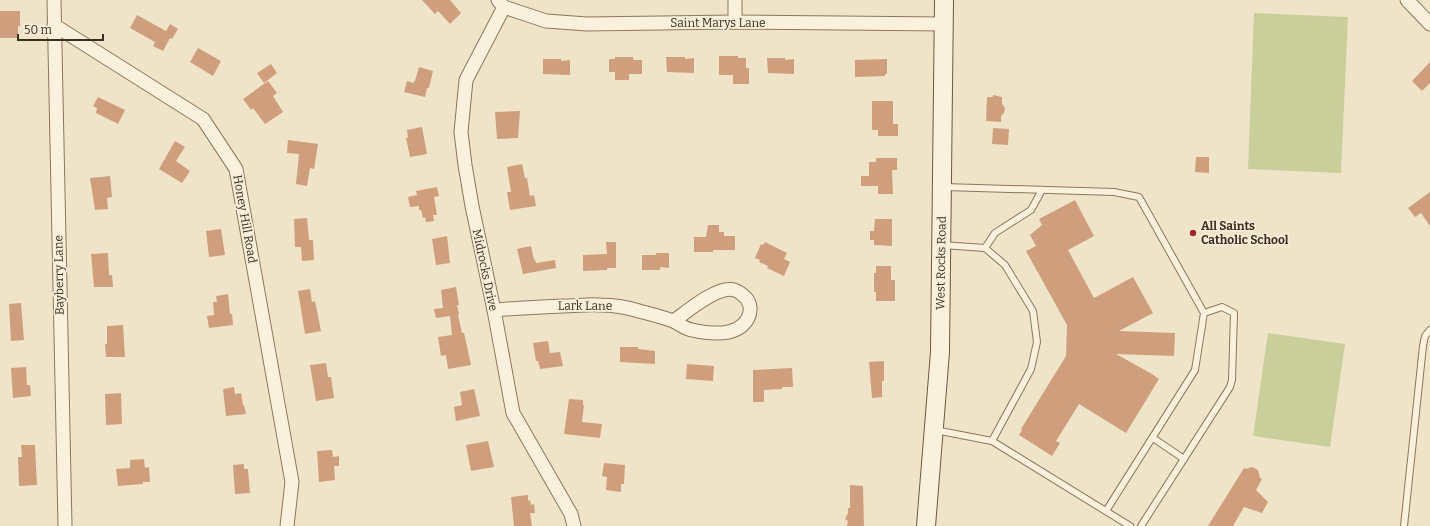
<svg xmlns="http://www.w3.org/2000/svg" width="1430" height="526" font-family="Bitter,serif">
<rect width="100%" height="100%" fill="#f0e4c8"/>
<g fill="#c9cf9b">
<path d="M1254,13L1348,17L1341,173L1248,169Z"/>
<path d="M1268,333L1345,344L1330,447L1253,436Z"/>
</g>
<g fill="#cf9f7d">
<path d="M422,0H450L461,13L450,24L438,11L435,14Z"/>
<path d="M0,11H20V26H18V38H0Z"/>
<path d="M137,15L166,31L170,24L178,29L172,39L170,38L163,51L153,46L155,42L130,28Z"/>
<path d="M198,48L221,61L213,76L190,62Z"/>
<path d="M719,56H738V58H746V68H749V84H733V75H719Z"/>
<path d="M615,57H633V60H642V74H629V80H615V72H609V59H615Z"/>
<path d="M666,57H685V59L694,58V73L667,72Z"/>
<path d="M767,58H785V60L794,59V74L768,73Z"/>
<path d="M543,59H561V61L570,60V75L543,74Z"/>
<path d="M887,59V74H885V76L855,77V60Z"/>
<path d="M1430,62V83L1422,91L1412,81Z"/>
<path d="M271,64L277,73L264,83L257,73Z"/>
<path d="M419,67L433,71L429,88H427L425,97L404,92L407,81L414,83V81H415Z"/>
<path d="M268,81L277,93L273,96L283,112L265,124L253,108L251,110L243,99Z"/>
<path d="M993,95L1002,97V104L1005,108L1004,113L1001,116V122L986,121L987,97H993Z"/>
<path d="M98,97L125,110L118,124L96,113L97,108L93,106Z"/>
<path d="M872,101H893V124H898V136H878V130H872Z"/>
<path d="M520,111L518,138L497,139L495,112Z"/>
<path d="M422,127L427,154L410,157L406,138H408L407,130Z"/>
<path d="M993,128L1009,129L1008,145L992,144Z"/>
<path d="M288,140L318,144L314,169L310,168L307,186L296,184L299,154L287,153Z"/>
<path d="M175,141L185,147L176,161L190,171L182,183L159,169Z"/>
<path d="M1196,157H1209V173L1195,172Z"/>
<path d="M876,158H897V170H892L893,194H878V186H861V176H869V162H876Z"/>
<path d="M522,164L525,178H527L530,196L534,195L536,206L510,210L507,192H511L507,167Z"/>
<path d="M110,176L112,197L107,198L108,209L95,210L90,178Z"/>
<path d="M437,187L439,196L434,197L437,215H433L434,221L426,222L425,217L423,218L421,210H419V206L410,207L408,197L417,195L416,191Z"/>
<path d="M1430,192V226L1421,213L1415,217L1408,208Z"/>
<path d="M1075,200L1094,236L1068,250L1094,298L1133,277L1153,313L1119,331L1175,333L1174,356L1116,354L1152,374L1159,379L1126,433L1079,404L1056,441L1060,443L1052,456L1019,435L1022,430L1021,429L1066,356L1067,325L1026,251L1036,246L1030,235L1042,225L1039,219Z"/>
<path d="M307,218L309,240H313L314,260L302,261L301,247H295L294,219Z"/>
<path d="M875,219H892V246L874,245V240H870V231H874Z"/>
<path d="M708,225H719V232H724V236H735V250H713V252H694V237H706Z"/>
<path d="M221,229L225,255L209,257L206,231Z"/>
<path d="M447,236L450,263L436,265L432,239Z"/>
<path d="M606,242H616V268H607V270L583,271V255L607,254Z"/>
<path d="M765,242L787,253L784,259L790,262L784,276L767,268L768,266L759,262L760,260L755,258L761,244L763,245Z"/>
<path d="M531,246L534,260L535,259L536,263L555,260L556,268L523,274L517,249Z"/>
<path d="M108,253L109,275H112L113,287H94L91,254Z"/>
<path d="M656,253H669V268L660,267V270H642V255H656Z"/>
<path d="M876,266H891V280H895V301H876V292H874V273H876Z"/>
<path d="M456,287L459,305H457L459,314L458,315L462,333H464L471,365L448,369L446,355L441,356L438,337L452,335L450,316L436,318L434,309L443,308L441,290Z"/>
<path d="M310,289L312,302L315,301L321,331L305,334L298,291Z"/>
<path d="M228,294L230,314H232L233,325L209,328L207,316L214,315L213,302H217L216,296Z"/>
<path d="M21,303L24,340L11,341L9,304Z"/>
<path d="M123,325L125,357H106L105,344H107V326Z"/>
<path d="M548,341L550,353L560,352L563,366L540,369L538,361H536L533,343Z"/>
<path d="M620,347H638V349L655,351V364L620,362Z"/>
<path d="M884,361V381H882V397L872,398L869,362Z"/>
<path d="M326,363L328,377H331L334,398L316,401L310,365Z"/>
<path d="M687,364L714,366L713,381L686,379Z"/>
<path d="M26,367L27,385H30L31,396L13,398L11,368Z"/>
<path d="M792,368L793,387H782V389L764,390V402H753V370Z"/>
<path d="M234,387L235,394L241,393L243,405H244L246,414L226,416L223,389Z"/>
<path d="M474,389L480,416L456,421L454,407L462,405L460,392Z"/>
<path d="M121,393L122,424L106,425L105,394Z"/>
<path d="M569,399L583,400V405H584L582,422L602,424L600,438L564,434Z"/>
<path d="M488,441L494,467L471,471L466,445Z"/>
<path d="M21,445H35L37,485L19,486L18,457H22Z"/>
<path d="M332,450L333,457L339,456V466H334L335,480L319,482L317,451Z"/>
<path d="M144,459L145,468L149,467L150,482H143V484L118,486L116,469L130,468V460Z"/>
<path d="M604,463L625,465L624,484H621V492L606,490L607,477L602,476Z"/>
<path d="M244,464V469H248L250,493L235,494L233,465Z"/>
<path d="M1252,467L1258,470L1260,478L1262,479L1256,490L1268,502L1262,513L1244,507L1233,526H1208L1244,468L1246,469Z"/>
<path d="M850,485L863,486L864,526H847L848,521L845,519L848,513V508H850Z"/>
<path d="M528,495V501L530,500L531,505L534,504L535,513H530L532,526H514L511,497Z"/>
</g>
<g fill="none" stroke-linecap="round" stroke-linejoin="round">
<g stroke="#8d765c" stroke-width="8">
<g id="lane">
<path d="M944,187L1114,192L1139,197L1204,313L1195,370L1106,511"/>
<path d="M985,248L995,233L1031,210L1042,190"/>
<path d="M935,430L992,441L1031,369L1037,342L1033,311L1005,265L985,248L942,245"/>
<path d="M1153,438L1184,459"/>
<path d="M992,441L1130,526"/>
<path d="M1141,526L1230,387L1232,380L1234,313L1222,307L1204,313"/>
<path d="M1404,526L1423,346L1425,336L1430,330"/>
</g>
</g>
<g stroke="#8d765c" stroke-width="15">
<g id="street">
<path d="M54,0L65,526"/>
<path d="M498,0L504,7L546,21L587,24L735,22L944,24"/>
<path d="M735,0V22"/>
<path d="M1407,0L1430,24"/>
<path d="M504,7L466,80L461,132L465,165L472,206L494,310L513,413L571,514L574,526"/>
<path d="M54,25L203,119L236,169L292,482L287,526"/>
<path d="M494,310C517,308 540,307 563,306C575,306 588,304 600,305C613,305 626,307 639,311C650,314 662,317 673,321C680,324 685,329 692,330C710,334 738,337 748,318C751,312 751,304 746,298C743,295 739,291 734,290C718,285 686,312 674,321"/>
</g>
</g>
<g stroke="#6f573f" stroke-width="20">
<path id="secondary" d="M926,526L940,352L944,0"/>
</g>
<use href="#lane" stroke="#faf1dc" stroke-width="6"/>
<use href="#street" stroke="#faf1dc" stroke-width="13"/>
<use href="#secondary" stroke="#faf1dc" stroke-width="18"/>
</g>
<circle fill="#9e2a2b" stroke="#f7eed8" stroke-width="1.5" cx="1193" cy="233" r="4"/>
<g text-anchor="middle" stroke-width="3.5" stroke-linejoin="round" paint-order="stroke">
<g font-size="12" fill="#3d2e20" stroke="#f7eed8">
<text x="718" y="27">Saint Marys Lane</text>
<text transform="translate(245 219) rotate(80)" y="4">Honey Hill Road</text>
<text transform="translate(941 263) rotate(-89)" y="4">West Rocks Road</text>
<text transform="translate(485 270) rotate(78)" y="4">Midrocks Drive</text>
<text transform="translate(59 275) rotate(-91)" y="4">Bayberry Lane</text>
<text x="585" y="310">Lark Lane</text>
</g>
<g font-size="12" font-weight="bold" fill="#3d2e20" stroke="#f7eed8" text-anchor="start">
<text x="1201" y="230">All Saints<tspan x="1201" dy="14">Catholic School</tspan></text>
</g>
</g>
<path d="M18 34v6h85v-6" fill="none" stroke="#3d2e20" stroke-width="2"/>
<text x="24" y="34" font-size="12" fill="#3d2e20" stroke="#f7eed8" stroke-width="3" paint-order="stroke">50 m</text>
</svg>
